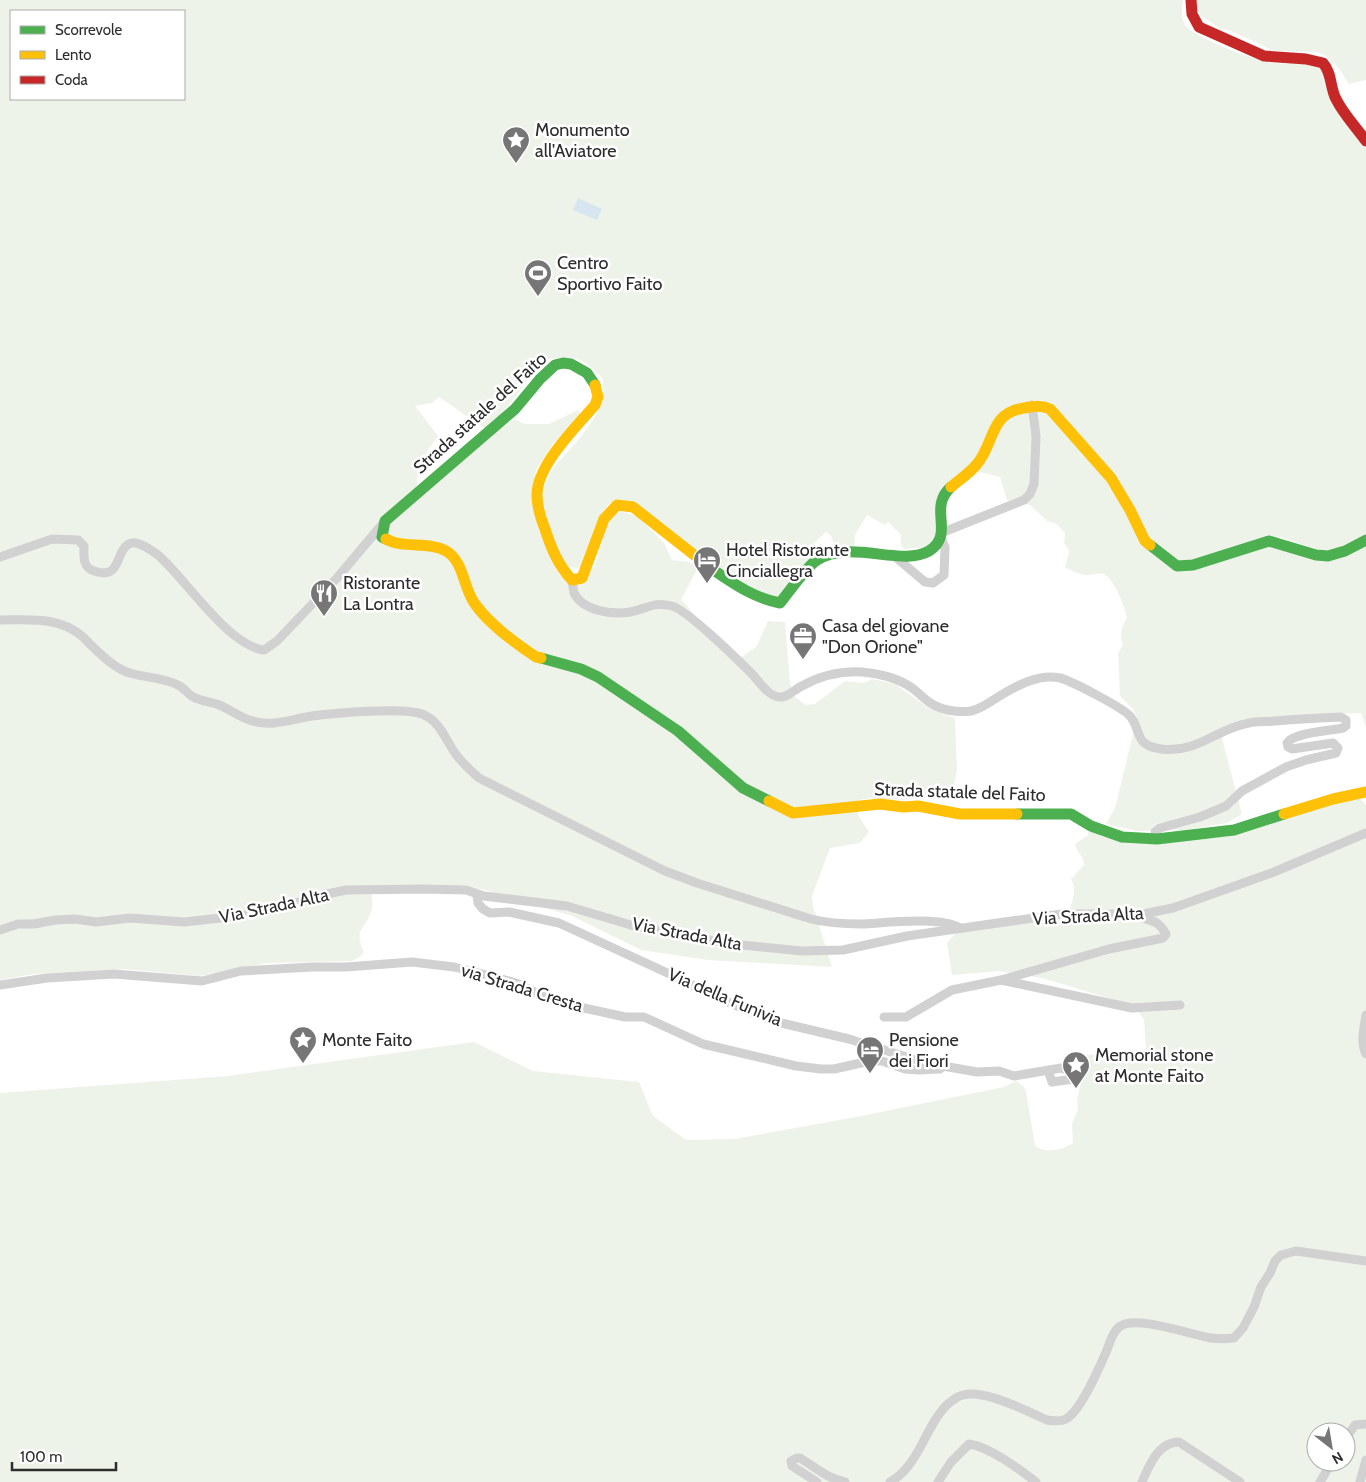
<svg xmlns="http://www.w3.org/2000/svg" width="1366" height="1482" font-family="Cabin,sans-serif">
<rect width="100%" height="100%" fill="#fff"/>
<g fill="#eef3ea" fill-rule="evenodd">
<path d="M0,0H1183C1182,7 1181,16 1184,23C1190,37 1257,61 1274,63C1289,65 1310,59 1323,69L1335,107L1366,148V534L1334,550L1323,551L1280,537L1192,560L1179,561L1149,538L1135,508L1042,400L1019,403L978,456L942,492L939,530L930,547L904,549L901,545V535L888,522L885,525L867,515L855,535L854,548H834C833,541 833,536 826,532L808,549L811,558L777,600L770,599L723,572L637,505C621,497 612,496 602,513C600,517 598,520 597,524C593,533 590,562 581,567C577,569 571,567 566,566L561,560L550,531L543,500L544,486L554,467L581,437L596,415L603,402V379C582,356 573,355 544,360L488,431L439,397L432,403L415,406L438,436L419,463L415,501L498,429L511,421L516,420L525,424H549L578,410L581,414L573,426L553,444L536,470L532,493L544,543L559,574L567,580L589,573L595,566L605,532L613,514L621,511L638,517L664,543L672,560L690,562L698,568L681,599L720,645L736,661L757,646L768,621L785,622L790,683L796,698L806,705L815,704L845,681L864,683L872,679L895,684L930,709L955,718L957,770L952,794L903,800L871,798L859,800L858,815L869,832L860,843L830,848L812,896L813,906L832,967L708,960L641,950L572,916L482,889L371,892C372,897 373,903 372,908C368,929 352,927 364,952L361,956L352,961L267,963L200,976L124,969L34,974L0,980ZM11,11H184V99H11Z"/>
<path d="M1196,0H1366V80L1349,84L1339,69L1325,55L1316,52L1275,51L1231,31L1221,29L1200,15L1196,8Z"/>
<path d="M1033,408L1047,412L1108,480L1127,512L1176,569L1270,545L1322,560L1366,544V727L1361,713L1245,719L1220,731L1242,814L1227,823L1185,830L1137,831L1106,824L1115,808L1137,718L1133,709L1120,696L1118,653L1123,645C1119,634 1121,628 1127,618C1125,607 1114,578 1103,574C1097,572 1090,576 1084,575C1078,574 1071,570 1065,568L1069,551L1064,543L1065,533L1057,524L1047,521L1030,505L1007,500L1000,477L976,471C984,455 997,421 1013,414C1019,411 1026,410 1033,408Z"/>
<path d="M1361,799L1366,805V1482H0V1093L227,1076L474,1042L533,1071L639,1082L653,1116L686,1140L735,1139L861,1116L1004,1087L1016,1081L1024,1087L1026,1092L1035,1145C1044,1154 1063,1150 1073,1143L1072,1124L1078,1110L1077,1100L1081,1082L1077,1063L1081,1055L1134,1054L1146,1048L1144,1020L1135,1006L1042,978L999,971L952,975L947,943L956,933L1068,915C1071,903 1078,890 1071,879L1084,865C1085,857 1076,852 1075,844L1087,836L1089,832L1094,831L1101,836L1127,842L1151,844L1230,836L1325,805ZM1316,1432H1346V1462H1316Z"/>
</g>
<path fill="#d6e5f0" d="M578,198L602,209L597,220L573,210Z"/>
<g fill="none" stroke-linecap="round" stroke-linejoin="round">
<g stroke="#d1d1d1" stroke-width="9">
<path d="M941,533L1024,500L1030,494L1034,484L1036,436L1032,405"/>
<path d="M892,554L925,582L933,583L944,575L945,547L941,538"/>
<path d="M0,557L52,539L78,540L84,546C84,556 82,567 94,571C123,581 114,549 131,543C139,541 151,550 158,555C185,578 228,646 264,650L277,641L337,578L385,521"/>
<path d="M572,580C573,585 573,590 574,593C583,611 612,615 630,612C648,609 652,601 672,606C687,610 736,658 749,671C757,678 767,696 779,697C787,698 795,689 802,686C820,676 842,671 862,672C878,673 898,678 912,688C918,692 923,698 929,702C940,710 957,713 971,711C981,709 990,702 998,697C1016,686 1039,673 1060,678C1072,681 1123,708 1130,716C1142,730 1133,745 1161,749C1196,754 1218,728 1249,723C1257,721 1266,722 1275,721C1297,719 1319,718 1341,717L1346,720V726L1343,728C1330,731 1294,732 1287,743L1288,747L1292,749L1333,743L1338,748L1336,753L1306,760L1286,767L1242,791L1226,806L1200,817L1160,828L1155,832L1157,839"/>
<path d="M0,620C29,620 60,616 83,637C94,648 104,659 117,667C135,679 159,675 178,685C184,688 188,694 193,697C201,701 211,702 219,705C230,709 240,718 253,721C273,727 292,719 312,716C334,713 404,707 422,714C440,721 445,739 455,753C462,763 470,770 479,778L665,871L697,883L811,919C827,923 844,924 861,924C886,923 940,916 960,928"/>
<path d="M477,895L478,903L483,909L490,913L509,912L559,923L674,976L718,998L773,1021L849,1039L926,1063L977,1072L999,1071L1014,1076L1061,1068L1070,1071L1073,1079L1052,1082L1048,1070"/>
<path d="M0,930L18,924H34L55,920L75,919L96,922L130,918L184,922L239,916L277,909L318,896L346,890L423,889L466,890L484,896L567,906L631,925L702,939L742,945L802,951L843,950L907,936L1061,914H1143L1173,908L1274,872L1366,833"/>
<path d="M1001,980L1132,1008L1180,1005"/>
<path d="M0,985L47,978L114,974L202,981L241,971L312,967H346L412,962L454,967L495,977L519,984L540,995L561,1003L625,1017H644L703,1044L796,1066L821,1069H834L870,1061H882L905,1069L919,1070L940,1069L944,1066"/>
<path d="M1366,1015C1364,1028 1360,1042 1366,1054"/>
<path d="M884,1017H906L952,990L1001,980L1109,949L1163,938L1166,934C1161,925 1156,921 1146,919L1143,914"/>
<path d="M1346,1438L1355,1425L1366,1424"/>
<path d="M817,1482L792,1466L791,1461L797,1458H800C816,1468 827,1478 845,1482"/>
<path d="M890,1482C905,1474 914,1459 922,1444C930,1429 940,1407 956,1398C977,1384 1026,1411 1047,1420C1053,1421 1060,1422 1066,1419C1081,1411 1100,1366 1107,1350C1110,1342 1112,1333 1119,1327C1135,1314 1191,1335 1211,1338C1219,1339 1226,1339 1234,1338L1243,1328L1254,1307L1261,1287L1270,1273L1275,1261L1281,1255L1296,1251L1366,1261"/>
<path d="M938,1482L951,1462L969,1444C990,1447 1019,1469 1036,1482"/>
<path d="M1142,1482C1149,1466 1158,1442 1179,1442L1240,1482"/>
<path d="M1320,1482L1332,1462"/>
<path d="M1360,1482L1366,1460"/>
</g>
<g stroke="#4caf50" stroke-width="11">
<path d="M386,539L382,537L385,521L515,409L540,379L555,365L563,363L571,364L587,373L595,385"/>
<path d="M1150,545L1177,566L1193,565L1269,541L1316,555L1328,556L1345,551L1366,540"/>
<path d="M712,569C734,584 754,598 780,603C789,592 806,567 817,560C850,539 902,567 929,551C956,534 927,508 951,487"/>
<path d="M541,658L581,669L598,677L678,731L743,788L769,801"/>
<path d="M1017,814H1071L1091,826L1122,837L1157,839L1234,830L1284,814"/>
</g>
<g stroke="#ffc107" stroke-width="11">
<path d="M595,385L598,397L595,405C576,427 537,465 537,495C537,506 541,519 545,529C551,548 558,565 572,580L582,578L604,519L617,505L633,507L712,569"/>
<path d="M951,487C959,480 970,473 977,464C995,443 989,413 1024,408C1034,406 1041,405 1050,409L1111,478L1130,510L1145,541L1150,545"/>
<path d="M386,539C402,549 429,541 446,551C464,561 463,588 475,604C489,624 515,643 536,657L541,658"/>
<path d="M769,801L793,813L880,804L903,807L918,806L960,814H1017"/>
<path d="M1284,814L1333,799L1366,792"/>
</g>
<path stroke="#c62828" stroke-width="11" d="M1191,0L1192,14L1199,27L1264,56L1306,59L1323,63C1332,73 1330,88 1336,99C1344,115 1356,127 1366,141"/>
</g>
<defs>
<g id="sight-pin" transform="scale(1.4375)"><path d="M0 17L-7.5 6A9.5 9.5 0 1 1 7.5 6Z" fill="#767676" stroke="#fff"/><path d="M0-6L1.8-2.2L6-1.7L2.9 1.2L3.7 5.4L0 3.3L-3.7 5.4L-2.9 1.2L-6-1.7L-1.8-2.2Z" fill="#fff"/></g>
<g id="stadium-pin" transform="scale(1.4375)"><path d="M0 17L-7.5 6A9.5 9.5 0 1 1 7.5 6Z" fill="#767676" stroke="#fff"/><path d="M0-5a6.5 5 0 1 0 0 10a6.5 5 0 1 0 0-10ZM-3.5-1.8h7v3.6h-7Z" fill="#fff"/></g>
<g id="hotel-pin" transform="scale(1.4375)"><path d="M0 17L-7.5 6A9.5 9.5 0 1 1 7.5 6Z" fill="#767676" stroke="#fff"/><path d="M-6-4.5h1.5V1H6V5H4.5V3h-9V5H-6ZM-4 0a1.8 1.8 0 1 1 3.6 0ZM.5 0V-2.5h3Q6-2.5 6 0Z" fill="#fff"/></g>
<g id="restaurant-pin" transform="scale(1.4375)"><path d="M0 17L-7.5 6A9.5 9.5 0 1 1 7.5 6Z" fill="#767676" stroke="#fff"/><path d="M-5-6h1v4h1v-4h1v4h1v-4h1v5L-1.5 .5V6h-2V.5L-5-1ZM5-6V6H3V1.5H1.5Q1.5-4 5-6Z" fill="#fff"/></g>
<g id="office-pin" transform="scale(1.4375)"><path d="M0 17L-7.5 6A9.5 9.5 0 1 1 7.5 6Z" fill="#767676" stroke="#fff"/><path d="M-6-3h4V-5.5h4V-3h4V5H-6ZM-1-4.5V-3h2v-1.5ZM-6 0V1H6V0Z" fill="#fff"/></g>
</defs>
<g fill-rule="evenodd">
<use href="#sight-pin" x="516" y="140"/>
<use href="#stadium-pin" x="538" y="273"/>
<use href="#hotel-pin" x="707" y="560"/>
<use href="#restaurant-pin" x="324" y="593"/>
<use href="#office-pin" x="803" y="636"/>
<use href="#sight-pin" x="303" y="1040"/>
<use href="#hotel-pin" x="870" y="1050"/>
<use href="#sight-pin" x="1076" y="1065"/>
</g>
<g text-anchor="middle" stroke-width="5" stroke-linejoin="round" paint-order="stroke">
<g font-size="18" fill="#2c2c2c" stroke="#fff" text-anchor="start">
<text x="535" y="136">Monumento<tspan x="535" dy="21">all'Aviatore</tspan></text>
<text x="557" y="269">Centro<tspan x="557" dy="21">Sportivo Faito</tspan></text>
<text x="726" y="556">Hotel Ristorante<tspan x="726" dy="21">Cinciallegra</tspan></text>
<text x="343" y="589">Ristorante<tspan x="343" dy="21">La Lontra</tspan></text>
<text x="822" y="632">Casa del giovane<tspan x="822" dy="21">"Don Orione"</tspan></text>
<text x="322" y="1046">Monte Faito</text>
<text x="889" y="1046">Pensione<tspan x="889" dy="21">dei Fiori</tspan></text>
<text x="1095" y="1061">Memorial stone<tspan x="1095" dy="21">at Monte Faito</tspan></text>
</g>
<g font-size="18" fill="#2c2c2c" stroke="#fff">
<text transform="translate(480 413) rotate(-42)" y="6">Strada statale del Faito</text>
<text transform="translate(960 792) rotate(2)" y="6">Strada statale del Faito</text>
<text transform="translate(274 906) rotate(-12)" y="6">Via Strada Alta</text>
<text transform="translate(1088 916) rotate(-3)" y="6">Via Strada Alta</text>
<text transform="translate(687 934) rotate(11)" y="6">Via Strada Alta</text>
<text transform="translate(522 988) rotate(17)" y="6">via Strada Cresta</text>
<text transform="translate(725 997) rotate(23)" y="6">Via della Funivia</text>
</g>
</g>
<rect x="10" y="10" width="175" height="90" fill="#ffffff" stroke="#ababab"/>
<rect x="20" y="26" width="25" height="8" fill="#4caf50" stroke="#ababab"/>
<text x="55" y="35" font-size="15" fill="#2c2c2c">Scorrevole</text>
<rect x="20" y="51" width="25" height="8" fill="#ffc107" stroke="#ababab"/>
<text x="55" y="60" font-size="15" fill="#2c2c2c">Lento</text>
<rect x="20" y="76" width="25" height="8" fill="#c62828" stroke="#ababab"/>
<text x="55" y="85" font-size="15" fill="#2c2c2c">Coda</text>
<g transform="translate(1331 1447) rotate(149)"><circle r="24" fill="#ffffff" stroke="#ababab"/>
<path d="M0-4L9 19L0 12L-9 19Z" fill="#767676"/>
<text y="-8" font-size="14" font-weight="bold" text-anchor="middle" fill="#2c2c2c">N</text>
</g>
<path d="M12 1462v8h104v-8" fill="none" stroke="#2c2c2c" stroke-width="2.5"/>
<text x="20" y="1462" font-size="15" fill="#2c2c2c" stroke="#ffffff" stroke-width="4" paint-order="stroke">100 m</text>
</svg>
